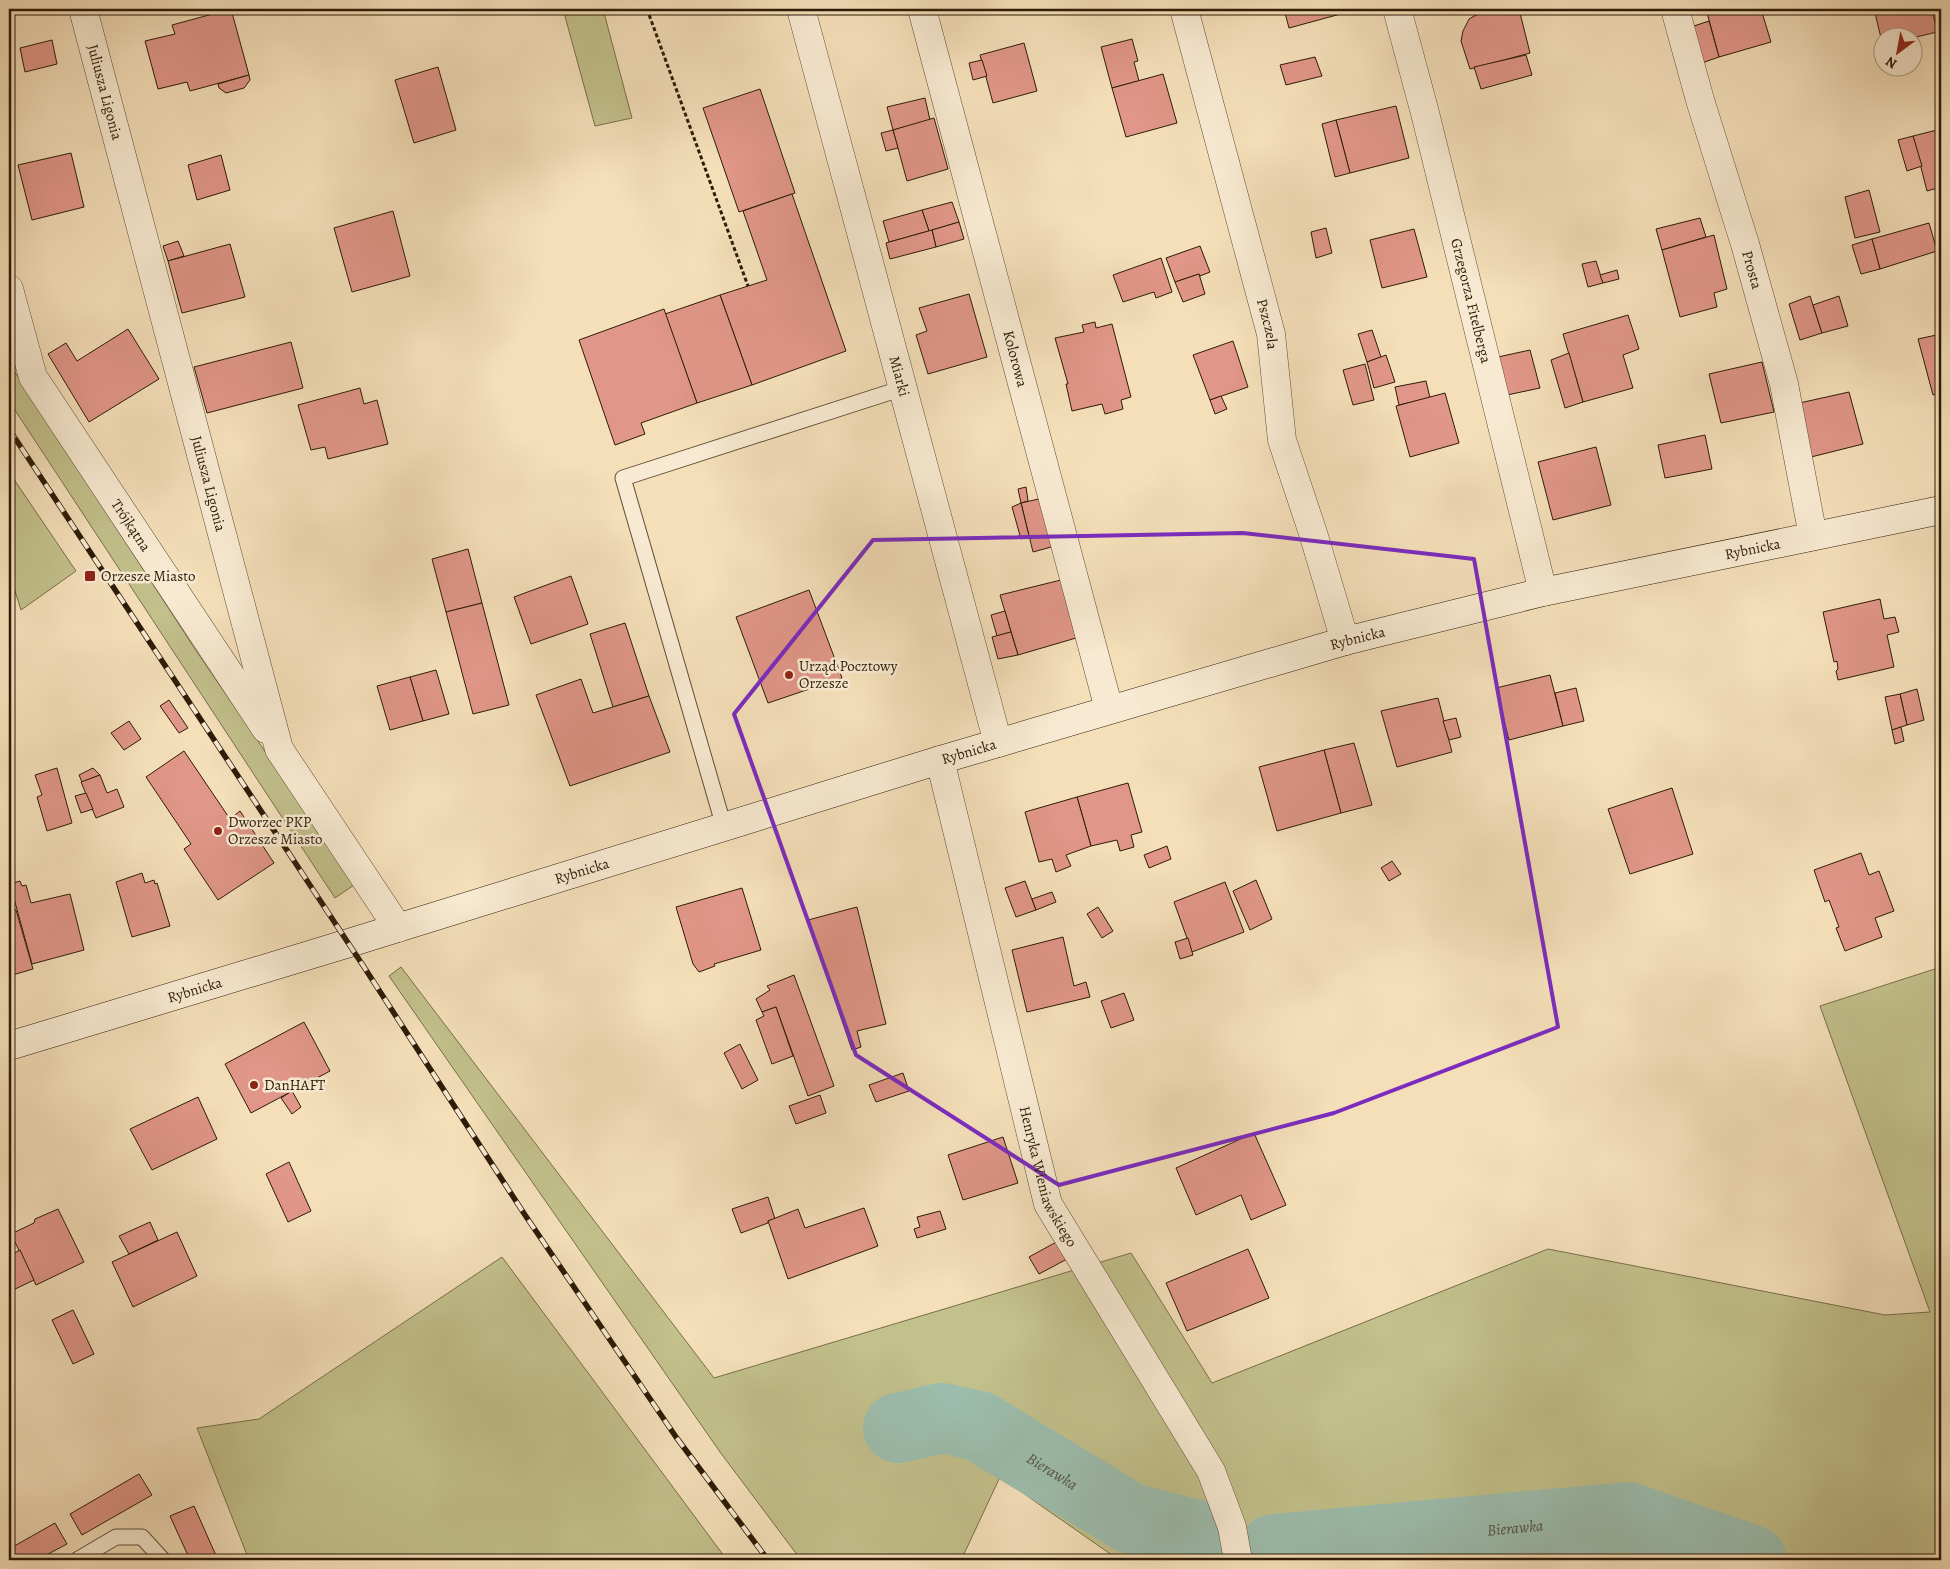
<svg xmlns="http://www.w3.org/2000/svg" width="1950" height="1569" font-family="Alegreya,serif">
<rect width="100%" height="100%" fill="#f4dfb9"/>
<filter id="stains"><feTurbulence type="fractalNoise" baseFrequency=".004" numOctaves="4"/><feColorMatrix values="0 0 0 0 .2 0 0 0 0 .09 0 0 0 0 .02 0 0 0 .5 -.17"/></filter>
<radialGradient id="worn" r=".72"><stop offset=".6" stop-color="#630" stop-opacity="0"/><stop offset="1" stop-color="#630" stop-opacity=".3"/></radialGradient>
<g fill="#c2c08b" stroke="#786e49">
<path d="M563,9H603L632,118L595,126Z"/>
<path d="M9,363L195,649L348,873L354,885L335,898L9,401Z"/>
<path d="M9,472L76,571L21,610L9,572Z"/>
<path d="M401,967L714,1378L1131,1253L1212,1383L1548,1249L1885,1315L1930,1312L1820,1006L1941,967V1560H1119L1000,1477L964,1554L969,1560H801L720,1452L389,976Z"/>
<path d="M502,1257L727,1560H249L197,1428L259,1419Z"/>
</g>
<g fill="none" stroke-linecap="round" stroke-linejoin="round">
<g stroke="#9cbdad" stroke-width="70">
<path id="s1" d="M898,1428L942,1418L979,1426L1130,1518L1204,1537"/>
<path id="s2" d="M1274,1549L1628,1517L1752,1560"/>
</g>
</g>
<g fill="#e09688" stroke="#2d1b07">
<path d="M231,9L249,75L190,91L187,82L158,89L145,41L175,34L172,25Z"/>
<path d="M1284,9H1359L1289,28Z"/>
<path d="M1502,9H1519L1530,53L1470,69L1461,41L1463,31L1469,19L1476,15Z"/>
<path d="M1706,9H1761L1771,42L1719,57Z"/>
<path d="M1874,9H1932L1937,32L1912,38H1882V42Z"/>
<path d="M1709,21L1719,57L1699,64L1688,28Z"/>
<path d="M1132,39L1138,61L1134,62L1139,81L1112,88L1101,47Z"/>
<path d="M52,40L57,64L25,72L20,48Z"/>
<path d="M1024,43L1037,91L993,103L980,55Z"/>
<path d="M1526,55L1532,75L1481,89L1474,67Z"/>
<path d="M1315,57L1322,76L1286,85L1280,65Z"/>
<path d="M982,60L987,76L973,80L969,63Z"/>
<path d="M438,67L456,130L414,143L395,80Z"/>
<path d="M1163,74L1177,123L1126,137L1112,88Z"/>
<path d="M249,75L250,80L244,88L226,93L219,88L218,84Z"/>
<path d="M760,89L795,193L739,212L703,108Z"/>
<path d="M925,98L930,120L893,130L887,107Z"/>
<path d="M1396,106L1409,158L1350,173L1336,120Z"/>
<path d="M934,118L948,169L907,181L893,130Z"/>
<path d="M1336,120L1350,173L1335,177L1322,124Z"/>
<path d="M1941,129V187L1927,191L1913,136Z"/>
<path d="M893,130L898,148L886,151L881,133Z"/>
<path d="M1913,136L1922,166L1907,171L1898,140Z"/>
<path d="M71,153L84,207L32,220L18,165Z"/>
<path d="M221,155L230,190L197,200L188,165Z"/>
<path d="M1869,190L1880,232L1855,238L1845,197Z"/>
<path d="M792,194L846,351L752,385L720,295L767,280L743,211Z"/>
<path d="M952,202L959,222L929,231L922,210Z"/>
<path d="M922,210L929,231L889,242L883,221Z"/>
<path d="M393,211L410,276L352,292L334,228Z"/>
<path d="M1700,218L1706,237L1662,250L1656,229Z"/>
<path d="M959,222L964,239L936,247L932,230Z"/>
<path d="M1929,223L1937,251L1880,269L1872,239Z"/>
<path d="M1326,228L1332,253L1316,258L1311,232Z"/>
<path d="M1414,229L1427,277L1382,288L1370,240Z"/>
<path d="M932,230L936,247L890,259L886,243Z"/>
<path d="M1714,235L1727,289L1714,293L1717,307L1680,317L1662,250Z"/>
<path d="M1872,239L1880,269L1861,274L1852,245Z"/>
<path d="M178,241L184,256L168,261L163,246Z"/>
<path d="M230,244L245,297L182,313L168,261Z"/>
<path d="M1200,246L1210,272L1200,276L1199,274L1175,282L1166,258Z"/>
<path d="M1161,258L1172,292L1156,298L1154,292L1123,302L1113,275Z"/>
<path d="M1596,261L1603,283L1588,287L1582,264Z"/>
<path d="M1617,270L1619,279L1603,283L1600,275Z"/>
<path d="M1199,274L1205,294L1183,302L1175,282Z"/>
<path d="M969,294L987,357L928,374L916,335L927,331L919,308Z"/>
<path d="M720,295L752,385L697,403L665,314Z"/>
<path d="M1810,296L1822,333L1800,340L1789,304Z"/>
<path d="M1839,296L1848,326L1822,333L1813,305Z"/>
<path d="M664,309L697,403L641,423L645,434L615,445L579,340Z"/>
<path d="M1628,315L1639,349L1623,355L1633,388L1583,402L1563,334Z"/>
<path d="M1095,322L1096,328L1112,324L1131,397L1121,400L1123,409L1105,414L1102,404L1072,411L1066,384H1068L1055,338L1084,332L1082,325Z"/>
<path d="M128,329L159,379L89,422L48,354L66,343L77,361Z"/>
<path d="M1372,330L1381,357L1367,362L1358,334Z"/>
<path d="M1941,334V393L1933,395L1918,339Z"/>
<path d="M1233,341L1248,387L1210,400L1193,355Z"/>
<path d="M291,342L303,388L207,413L194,367Z"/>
<path d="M1530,350L1540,388L1507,395L1498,357Z"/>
<path d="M1569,353L1583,402L1565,408L1551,360Z"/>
<path d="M1386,355L1395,382L1374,388L1367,362Z"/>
<path d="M1762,362L1774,412L1721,423L1709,374Z"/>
<path d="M1365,364L1374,400L1353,405L1343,370Z"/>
<path d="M1426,381L1430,398L1399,405L1395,387Z"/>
<path d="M360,388L364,404L377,400L388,444L328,459L325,447L311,450L298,405Z"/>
<path d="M1849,392L1863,444L1807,458L1795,404Z"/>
<path d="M1445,393L1459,443L1410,457L1396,406Z"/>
<path d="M1221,396L1227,409L1215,414L1210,400Z"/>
<path d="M1705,435L1712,469L1665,478L1658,445Z"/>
<path d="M1596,447L1611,505L1553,520L1538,462Z"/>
<path d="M1026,487L1028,501L1021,503L1018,489Z"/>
<path d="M1043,498L1055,546L1033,552L1021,503Z"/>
<path d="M1021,503L1029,536L1021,539L1012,507Z"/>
<path d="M468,549L482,603L446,612L432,559Z"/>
<path d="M571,576L588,624L531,644L514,597Z"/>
<path d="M1061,580L1076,638L1018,655L1000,595Z"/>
<path d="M809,590L842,678L768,703L736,617Z"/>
<path d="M1880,599L1884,619L1895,617L1899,632L1887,635L1894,667L1838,680L1836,671L1838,669L1837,661L1834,662L1823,612Z"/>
<path d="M482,603L509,705L473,714L446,612Z"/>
<path d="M1005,611L1011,632L997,636L991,615Z"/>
<path d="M625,623L649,696L613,707L590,634Z"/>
<path d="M1011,632L1018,655L998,659L992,637Z"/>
<path d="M436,670L449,714L423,721L410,677Z"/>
<path d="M1550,675L1563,726L1509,740L1496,688Z"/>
<path d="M410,677L423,721L390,730L377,686Z"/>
<path d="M581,679L593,713L649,696L670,752L570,786L536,695Z"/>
<path d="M1576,688L1584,721L1563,726L1555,693Z"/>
<path d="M1917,689L1924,720L1907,725L1900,694Z"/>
<path d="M1900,694L1907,725L1892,730L1885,697Z"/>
<path d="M1438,698L1452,752L1397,767L1381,711Z"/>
<path d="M169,700L188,728L179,733L160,706Z"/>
<path d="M1456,718L1461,737L1449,740L1443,721Z"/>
<path d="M129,721L141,739L124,750L111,733Z"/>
<path d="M1901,727L1904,741L1895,744L1892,730Z"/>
<path d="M1354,743L1372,805L1341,813L1324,750Z"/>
<path d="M1324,750L1341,813L1277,831L1259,767Z"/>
<path d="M184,751L230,819L240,811L274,863L218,900L184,849L191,844L146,777Z"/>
<path d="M57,768L72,823L47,831L37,797L42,795L35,775Z"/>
<path d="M93,768L100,775L82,782L79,775Z"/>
<path d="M100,775L107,793L117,789L124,807L96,818L81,782Z"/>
<path d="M1128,783L1142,832L1131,835L1134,847L1120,851L1117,840L1091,846L1077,797Z"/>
<path d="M1672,788L1693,854L1630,874L1608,809Z"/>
<path d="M86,793L93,809L81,813L75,796Z"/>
<path d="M1077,797L1091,846L1066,855L1071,866L1056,872L1052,859L1039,862L1025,812Z"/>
<path d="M1167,846L1171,859L1149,868L1144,855Z"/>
<path d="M1861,853L1869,875L1879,871L1894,911L1875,918L1882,937L1845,951L1836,928L1839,927L1829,900L1825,902L1814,870Z"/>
<path d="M1392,861L1401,874L1389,881L1381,868Z"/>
<path d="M142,873L145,883L154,880L155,884L157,883L170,926L132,937L116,882Z"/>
<path d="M1256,880L1272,919L1250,930L1233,891Z"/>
<path d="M20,881L22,886L26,885L31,903L70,894L84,950L32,964L10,884Z"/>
<path d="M1025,881L1036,910L1016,917L1005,888Z"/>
<path d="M1225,882L1244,932L1192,952L1174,902Z"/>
<path d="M742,888L761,950L714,964L715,966L699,972L693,964L676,907Z"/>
<path d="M1052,892L1056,902L1036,910L1032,899Z"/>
<path d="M857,907L886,1024L857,1031L861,1047L852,1050L808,920Z"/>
<path d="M1098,907L1113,931L1102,938L1087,914Z"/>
<path d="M16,910L33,969L9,976V912Z"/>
<path d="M1063,937L1074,986L1086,982L1090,997L1027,1012L1012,950Z"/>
<path d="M1188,938L1193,955L1180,959L1175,942Z"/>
<path d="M794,975L834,1086L808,1096L776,1007L762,1012L756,999L770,990L767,986Z"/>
<path d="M1124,993L1134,1020L1111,1028L1101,1001Z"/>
<path d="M776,1007L793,1056L772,1064L756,1020L764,1016L762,1012Z"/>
<path d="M304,1022L330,1071L251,1113L225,1064Z"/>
<path d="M740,1044L758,1080L742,1089L724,1053Z"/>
<path d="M903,1073L909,1091L876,1102L869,1085Z"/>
<path d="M292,1091L301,1107L292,1114L281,1098Z"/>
<path d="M820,1095L826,1113L796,1124L789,1106Z"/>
<path d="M198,1097L217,1139L152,1170L130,1129Z"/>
<path d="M1254,1133L1286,1205L1251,1220L1241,1195L1196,1215L1176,1168Z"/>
<path d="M1003,1137L1018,1183L963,1200L948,1155Z"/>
<path d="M289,1162L311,1211L288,1222L266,1174Z"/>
<path d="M768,1197L775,1219L768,1221V1223L741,1233L732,1209Z"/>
<path d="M864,1208L878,1246L788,1279L768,1221L798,1209L805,1228Z"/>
<path d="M58,1209L84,1262L36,1285L11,1234L34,1223L35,1219Z"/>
<path d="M940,1211L946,1229L917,1238L914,1229L920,1227L917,1217Z"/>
<path d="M150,1222L158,1240L129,1254L119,1236Z"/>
<path d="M177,1232L197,1276L133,1307L112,1262Z"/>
<path d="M1060,1240L1069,1258L1039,1274L1029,1257Z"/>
<path d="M1248,1249L1269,1298L1187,1331L1166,1283Z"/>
<path d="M20,1250L34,1280L11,1291L9,1286V1256Z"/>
<path d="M73,1310L94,1354L73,1364L52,1320Z"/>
<path d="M139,1474L152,1495L82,1535L70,1514Z"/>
<path d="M194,1506L218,1560H190L170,1516Z"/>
<path d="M55,1523L67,1544L37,1560H9V1549Z"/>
</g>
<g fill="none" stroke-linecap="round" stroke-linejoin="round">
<g stroke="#5f4c34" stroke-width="17">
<g id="service">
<path d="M724,827L623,478L903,388"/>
<path d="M77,1560L116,1537H142L163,1560"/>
</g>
</g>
<g stroke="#5f4c34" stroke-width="29">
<g id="minor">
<path id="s3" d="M83,9L279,749L398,928"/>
<path id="s4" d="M801,9L998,743"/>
<path id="s5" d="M922,9L1109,709"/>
<path id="s6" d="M1184,9L1271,334L1282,440L1313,533L1345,641"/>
<path id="s7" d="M1397,9L1425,113L1543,592"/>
<path id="s8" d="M1675,9L1700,100L1745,244L1784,384L1813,536"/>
<path id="s9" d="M9,289L33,377L266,729"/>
<path id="s10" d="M940,760L1048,1204L1211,1471L1232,1527L1238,1560"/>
</g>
</g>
<g stroke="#2d1b07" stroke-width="29">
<g id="secondary">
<path id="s11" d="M9,1046L349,943L940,760L1345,641L1543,592L1941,510"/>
</g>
</g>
<path stroke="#2d1b07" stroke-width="3" stroke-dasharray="4 2.5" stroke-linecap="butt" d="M647,9L748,286"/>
<use href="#service" stroke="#f8ead2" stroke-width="15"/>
<use href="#minor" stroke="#f8ead2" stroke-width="28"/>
<use href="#secondary" stroke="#f8ead2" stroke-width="28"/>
<g stroke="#2d1b07" stroke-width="5.5">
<path id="rail" d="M9,429L364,967L525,1215L676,1437L768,1560"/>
</g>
<use href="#rail" stroke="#f8ead2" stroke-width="4" stroke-dasharray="11" stroke-linecap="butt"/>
</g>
<path fill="none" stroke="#7b2cbf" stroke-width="4" stroke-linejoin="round" d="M1243,533L1474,559L1558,1027L1334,1113L1059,1185L856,1055L734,714L873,540Z"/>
<g fill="#8f2418" stroke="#f8ead2" stroke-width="2">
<rect x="84" y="570" width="12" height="12" rx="2.5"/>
<circle cx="789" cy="675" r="5"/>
<circle cx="218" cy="831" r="5"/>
<circle cx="254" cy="1085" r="5"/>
</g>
<g text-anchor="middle" stroke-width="5" stroke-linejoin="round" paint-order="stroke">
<g font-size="15" fill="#2d1b07" stroke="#f8ead2">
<text dy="5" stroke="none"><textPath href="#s3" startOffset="86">Juliusza Ligonia</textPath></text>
<text dy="5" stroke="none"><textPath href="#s8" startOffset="272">Prosta</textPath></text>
<text dy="5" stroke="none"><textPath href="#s7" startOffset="301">Grzegorza Fitelberga</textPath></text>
<text dy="5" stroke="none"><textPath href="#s6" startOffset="326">Pszczela</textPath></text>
<text dy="5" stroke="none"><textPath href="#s5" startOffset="362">Kolorowa</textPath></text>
<text dy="5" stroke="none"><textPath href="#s4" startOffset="380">Miarki</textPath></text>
<text dy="5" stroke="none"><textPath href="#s3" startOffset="491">Juliusza Ligonia</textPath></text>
<text dy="5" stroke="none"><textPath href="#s9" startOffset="269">Trójkątna</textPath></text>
<text dy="5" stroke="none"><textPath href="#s11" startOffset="1814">Rybnicka</textPath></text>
<text dy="5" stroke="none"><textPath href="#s11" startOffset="1409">Rybnicka</textPath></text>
<text dy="5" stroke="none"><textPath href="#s11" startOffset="1004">Rybnicka</textPath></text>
<text dy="5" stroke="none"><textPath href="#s11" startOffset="599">Rybnicka</textPath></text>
<text dy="5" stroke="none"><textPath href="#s11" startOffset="194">Rybnicka</textPath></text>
<text dy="5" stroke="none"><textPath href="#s10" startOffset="431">Henryka Wieniawskiego</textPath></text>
</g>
<g font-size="15" fill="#2d1b07" stroke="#f8ead2" text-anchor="start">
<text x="101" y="581">Orzesze Miasto</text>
<text x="799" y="671">Urząd Pocztowy<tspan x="799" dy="17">Orzesze</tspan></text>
<text x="228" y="827">Dworzec PKP<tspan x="228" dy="17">Orzesze Miasto</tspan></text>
<text x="264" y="1090">DanHAFT</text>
</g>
<g font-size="16" font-style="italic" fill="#545441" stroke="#f8ead2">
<text dy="6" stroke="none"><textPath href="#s1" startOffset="169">Bierawka</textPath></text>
<text dy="6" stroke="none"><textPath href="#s2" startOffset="242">Bierawka</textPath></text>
</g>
</g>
<rect width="1950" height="1569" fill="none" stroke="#f4dfb9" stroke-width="30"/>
<rect x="10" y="10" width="1930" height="1549" fill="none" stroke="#2d1b07" stroke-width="2.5"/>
<rect x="15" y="15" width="1920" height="1539" fill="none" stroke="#2d1b07"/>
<g transform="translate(1898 52) rotate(212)"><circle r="24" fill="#f8ead2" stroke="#a79781"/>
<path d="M0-4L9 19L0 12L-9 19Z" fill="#8f2418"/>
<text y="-8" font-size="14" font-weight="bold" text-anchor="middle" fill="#2d1b07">N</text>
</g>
<rect width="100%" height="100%" filter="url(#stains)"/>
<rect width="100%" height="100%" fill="url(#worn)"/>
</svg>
